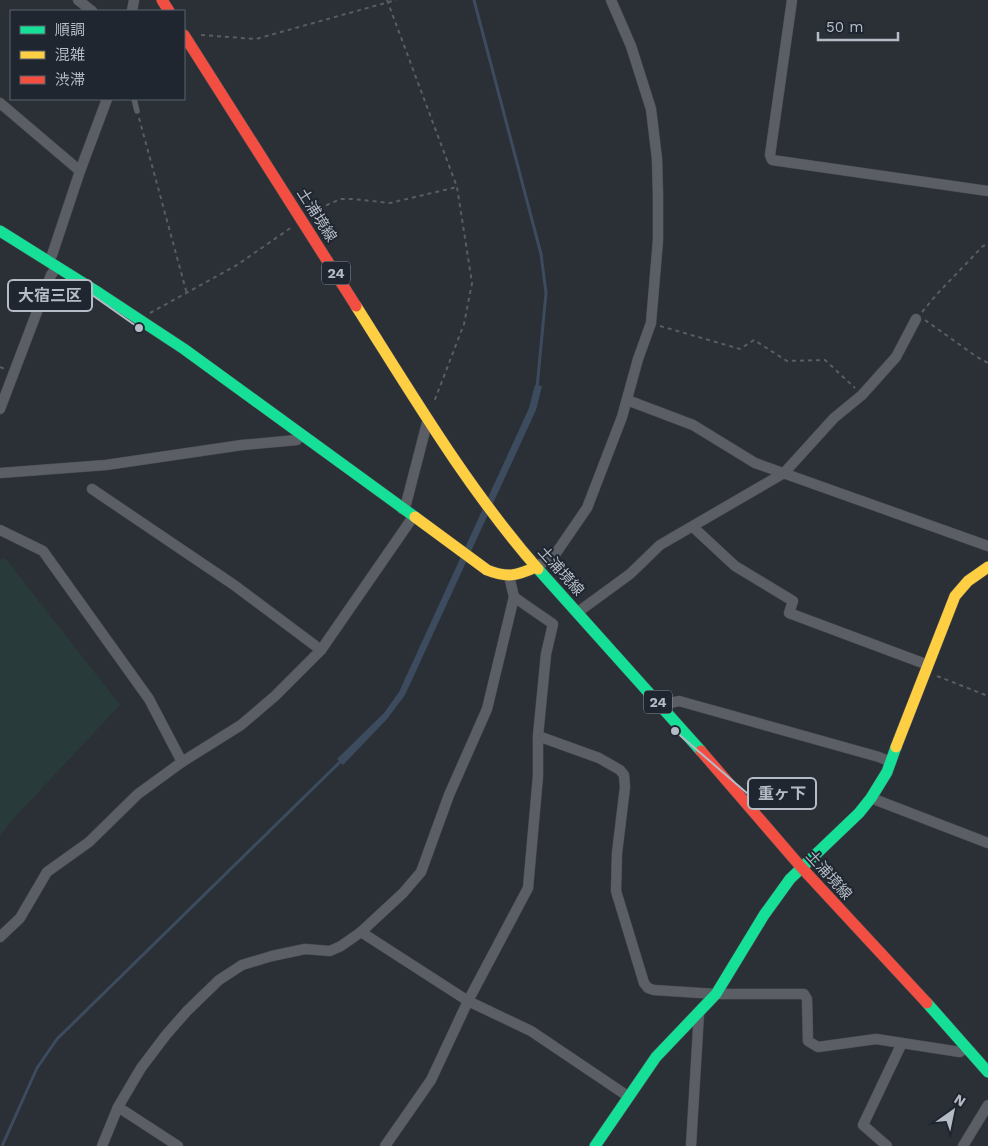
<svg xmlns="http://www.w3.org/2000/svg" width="988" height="1146" font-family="'Work Sans','Noto Sans JP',sans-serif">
<rect width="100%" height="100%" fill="#2a3036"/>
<path fill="#293a3b" d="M5,558L120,705L11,821L0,837V559Z"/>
<path fill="#3c4b5d" d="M535,385L542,386L536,410L405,695L387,719L343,765L337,759L384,713L399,692L529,408Z"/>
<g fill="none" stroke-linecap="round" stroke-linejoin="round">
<g stroke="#3c4b5d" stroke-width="3">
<path d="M474,0L541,254L546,293L537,388"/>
<path d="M2,1146L37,1068L57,1039L342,760"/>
</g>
<g stroke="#494c51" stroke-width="6">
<path id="lane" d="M134,99L137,111"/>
</g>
<g stroke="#494c51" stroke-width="11">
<g id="street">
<path d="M78,0L92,11"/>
<path d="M792,0L770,155L772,160L988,191"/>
<path d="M132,11L134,0"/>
<path d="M0,103L80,171"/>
<path d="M48,261L52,255L80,171L107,99"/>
<path d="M627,400L693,425L755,463L988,546"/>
<path d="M0,409L51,275L57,267"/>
<path d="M0,473L106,465L242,445L297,440L301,434"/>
<path d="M92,489L234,585L321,650"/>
<path d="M402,509L406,504L428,419"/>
<path d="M693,527L735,566L793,601L789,613L928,665"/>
<path d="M0,530L43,551L149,699L182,762"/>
<path d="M536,567L554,556L587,508L622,417L638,359L651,323L658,240V195L657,159L651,109L631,46L611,0"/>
<path d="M578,612L630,574L660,545L784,473L834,418L862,395L896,357L916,319"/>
<path d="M661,705L679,701L879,757L891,762"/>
<path d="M538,736L599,758L620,770L624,775L625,787L617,853L616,891L644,983L648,988L654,990L716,994H804L807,999L808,1041L818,1047L876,1039L960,1052L966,1047"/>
<path d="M871,798L988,843"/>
<path d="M361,932L468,1001L531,1031L629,1097"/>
<path d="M0,937L20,918L47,872L89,842L138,794L182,762L241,725L275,696L321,650L413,517"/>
<path d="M118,1107L178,1146"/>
<path d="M102,1146L118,1107L141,1068L166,1035L187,1011L219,980L242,965L272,956L305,949L330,951L341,946L361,932L403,893L421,872L449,795L487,709L514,597L509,576"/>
<path d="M385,1146L431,1080L468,1001L528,888L538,776V736L546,654L553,624L514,597"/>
<path d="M691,1146L699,1013"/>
<path d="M887,1146L863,1125L902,1043"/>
<path d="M963,1146L988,1105"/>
</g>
</g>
<g stroke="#494c51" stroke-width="12">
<g id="fast">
<path d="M0,231L99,293L184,349L415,517"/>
<path d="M538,569L701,751"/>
<path d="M927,1003L988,1072"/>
<path d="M595,1146L656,1057L716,994L764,915L790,879L859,813L871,798L887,772L896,747"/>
</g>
</g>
<g stroke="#494c51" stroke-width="12">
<g id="slow">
<path d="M356,306C413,396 468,489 538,569"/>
<path d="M415,517L487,570C507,578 516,576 536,567"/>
<path d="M896,747L955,596L968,581L988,567"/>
</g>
</g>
<g stroke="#494c51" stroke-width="12">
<g id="jam">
<path d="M162,0L169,11"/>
<path d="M184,35L356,306"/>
<path d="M701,751L801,867L927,1003"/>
</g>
</g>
<g stroke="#585d61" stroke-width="2" stroke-dasharray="4 4" stroke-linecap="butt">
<path d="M387,0L457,187L472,283L464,324L434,402"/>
<path d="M201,35L256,39L396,0"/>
<path d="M139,118L187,294"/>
<path d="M312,213L322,207L341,199H353L390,203L457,187"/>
<path d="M922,312L937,294L983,246L988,244"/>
<path d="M150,313L237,265L292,227"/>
<path d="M925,320L977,357L988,363"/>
<path d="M660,326L740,349L754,340L787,361L825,360L855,388"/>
<path d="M0,367L5,369"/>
<path d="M937,676L988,696"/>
</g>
<use href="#lane" stroke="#5b5e64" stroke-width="5"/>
<use href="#street" stroke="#5b5e64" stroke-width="10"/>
<use href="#fast" stroke="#16e098" stroke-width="11"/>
<use href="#slow" stroke="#ffcf43" stroke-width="11"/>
<use href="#jam" stroke="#f24e42" stroke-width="11"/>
</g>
<g text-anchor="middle" stroke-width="4" stroke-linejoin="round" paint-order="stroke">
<g fill="#1f2630" stroke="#888f99" stroke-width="1">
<rect x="322" y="261.5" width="28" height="23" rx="4"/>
<rect x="644" y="690.5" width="28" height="23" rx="4"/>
</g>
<g font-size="14" font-weight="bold" fill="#b5bcc6">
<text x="336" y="278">24</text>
<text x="658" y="707">24</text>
</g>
<g font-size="15" fill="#b5bcc6" stroke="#1f2630">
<text transform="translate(317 215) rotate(58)" y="5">土浦境線</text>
<text transform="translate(561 571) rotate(48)" y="5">土浦境線</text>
<text transform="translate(829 875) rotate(48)" y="5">土浦境線</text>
</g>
</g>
<path fill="none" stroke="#b5bcc6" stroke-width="2" d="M139 328L92 295M675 731L748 794"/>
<g fill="#b5bcc6" stroke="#1f2630" stroke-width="2">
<circle cx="139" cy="328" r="5"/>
<circle cx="675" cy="731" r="5"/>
</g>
<g fill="#1f2630" stroke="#b5bcc6" stroke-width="2">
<rect x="8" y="280" width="84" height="31" rx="5"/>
<rect x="748" y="778" width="68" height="31" rx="5"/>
</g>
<g font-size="16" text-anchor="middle" font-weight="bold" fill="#b5bcc6">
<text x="50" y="301">大宿三区</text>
<text x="782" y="799">重ヶ下</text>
</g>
<rect x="10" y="10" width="175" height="90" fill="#1f2630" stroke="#5b626c"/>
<rect x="20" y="26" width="25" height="8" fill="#16e098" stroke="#5b626c"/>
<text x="55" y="35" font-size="15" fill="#b5bcc6">順調</text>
<rect x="20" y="51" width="25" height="8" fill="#ffcf43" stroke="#5b626c"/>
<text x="55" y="60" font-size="15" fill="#b5bcc6">混雑</text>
<rect x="20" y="76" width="25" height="8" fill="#f24e42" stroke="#5b626c"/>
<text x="55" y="85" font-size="15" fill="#b5bcc6">渋滞</text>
<g transform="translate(953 1111) rotate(33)" stroke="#1f2630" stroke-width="4" paint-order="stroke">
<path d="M0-4L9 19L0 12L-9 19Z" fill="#b5bcc6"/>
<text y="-8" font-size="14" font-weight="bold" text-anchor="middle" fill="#b5bcc6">N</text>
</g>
<path d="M818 32v8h80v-8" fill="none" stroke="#b5bcc6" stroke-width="2.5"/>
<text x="826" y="32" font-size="15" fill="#b5bcc6" stroke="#1f2630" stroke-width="4" paint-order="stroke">50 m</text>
</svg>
